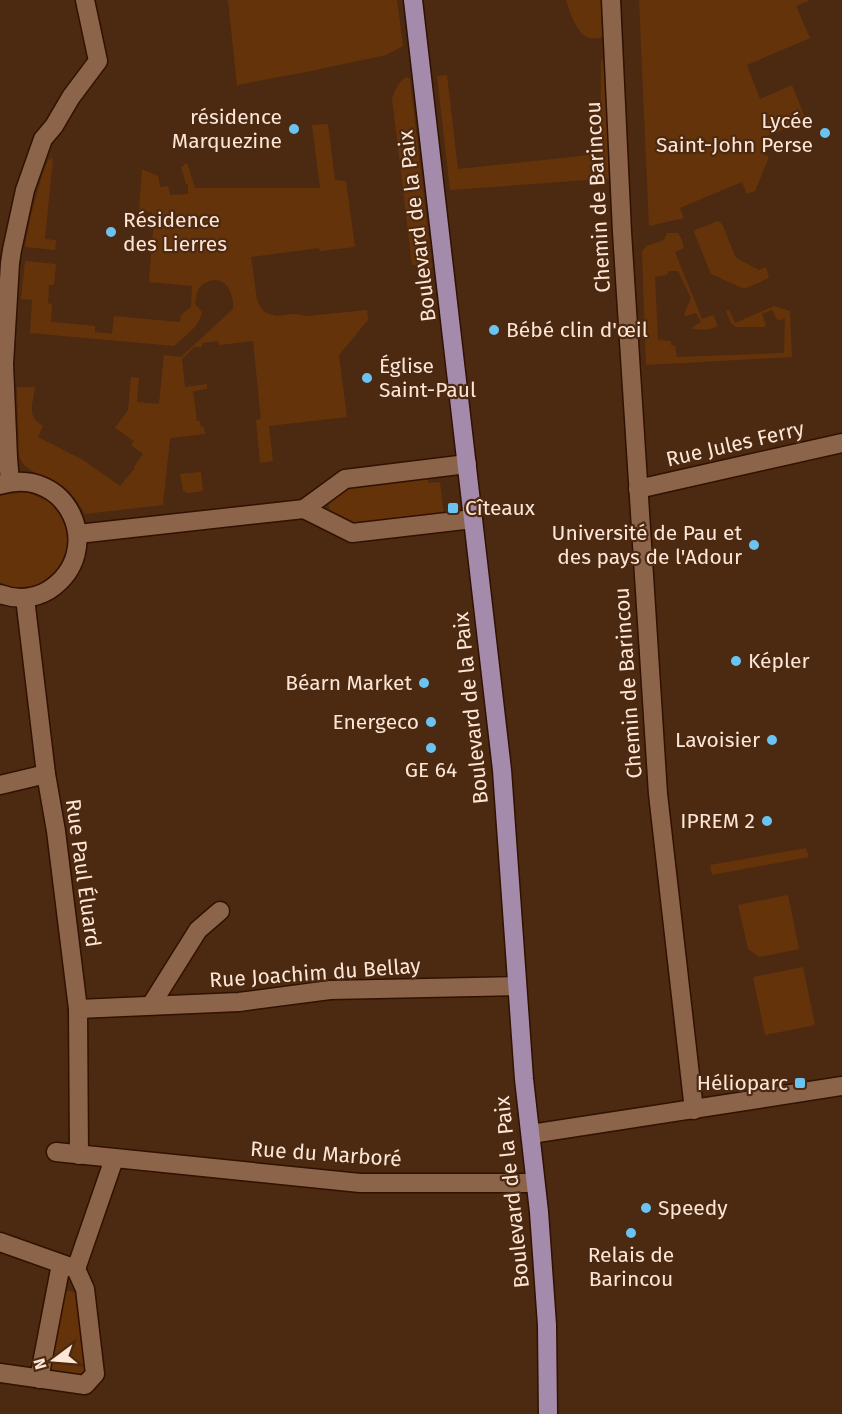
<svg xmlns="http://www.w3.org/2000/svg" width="842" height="1414" font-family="'Fira Sans',sans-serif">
<rect width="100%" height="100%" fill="#4c2a11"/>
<g fill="#65330a">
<path d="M228,0H397L403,46L386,55L306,72L237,85Z"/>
<path d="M566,0H606L608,34C581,50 573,20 566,0Z"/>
<path d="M639,0H808V1L796,6L810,38L747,65L760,99L792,85L806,120L767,136L760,153L769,157L755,191L747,194L742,182L680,208L684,218L649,226Z"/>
<path d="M609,58L615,178L450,190L437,76L447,75L458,169L600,154L601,61Z"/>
<path d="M406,77L410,79L432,268L412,265L392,98C395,90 399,82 406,77Z"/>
<path d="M328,124L335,180L346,181L355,247L320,251L319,248L251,257L257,300L261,308L266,313L276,316L294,314L308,316L367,310L368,320L339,355L347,417L269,426L273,461L260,463L256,420L261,419L253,341L219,345L218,341L202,343V347H194L182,359L185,387L207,384V389L193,391L197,421H200L201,427H204L205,434L170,438L163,505L85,514C79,504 73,494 64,487C50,475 24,475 19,455L17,387H35C33,403 26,417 43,426L38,437L83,460L120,486L135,468L134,467L143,454L131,445L134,441L115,428L128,410L131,377L139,378L137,402L159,404L164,355L181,357L233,309C235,293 224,272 205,283C203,284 199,287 198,290C196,293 196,300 195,304L202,312C199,327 185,336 174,346L30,333L32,300L21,299L25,261L56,264L54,285H49L48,303L52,304L51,322L95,326V332L112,334L114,316L180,322L181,315L191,307L192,286L149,282L154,218L152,212L139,211L142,169L158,176L160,187L168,186L170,195L188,194V184H186L181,167L184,166V164L187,163L195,188H320L312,125Z"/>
<path d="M53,158L45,239L56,240L55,250L25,247C30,217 37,188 48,160Z"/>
<path d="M718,221L721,223L723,226L736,258L759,270L766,267L769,278L744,289L711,274L694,232L695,230Z"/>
<path d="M667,233H678L682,240L684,248L675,252L702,319L713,315L718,326C710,330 700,331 691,328L701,322L696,313L686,316L684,314L691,298L678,271H669L667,275L655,277L658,340L671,341V345L675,346L677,357L784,353L785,318L778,321L772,310L762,314L766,325L764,327H736L731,323L726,311L729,310L735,323L774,306L790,311L792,357L646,365L642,251L647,246L664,240Z"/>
<path d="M201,472L203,491L188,493L183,491L180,474Z"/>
<path d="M427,473L428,483L440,482L444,516L355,526L331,515C327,505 329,498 335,489Z"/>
<path d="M27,492L50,502L65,522L68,547L58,570L38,585L13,588L0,582V496L2,495Z"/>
<path d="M806,848L809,857L712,875L710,865Z"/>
<path d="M788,895L799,949L759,957L748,949L738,905Z"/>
<path d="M803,967L815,1025L765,1035L753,977Z"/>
<path d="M67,1291H71L79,1295L90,1367L85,1377L46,1373L64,1292Z"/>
</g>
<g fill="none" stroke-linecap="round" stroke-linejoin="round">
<g stroke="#311100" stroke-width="21">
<g id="minor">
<path d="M611,0L622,232L658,794L694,1110"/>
<path d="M467,464L345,479L304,509L352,533L473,519"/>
<path d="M10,482L8,458L4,364L10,263L12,250L25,190L43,139L54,126L71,97L98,61L85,0"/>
<path d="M638,489L842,443"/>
<path d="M78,534L304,509"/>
<path d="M0,594C16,600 34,599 49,590C108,551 67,464 0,485"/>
<path d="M25,598L46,774L56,831L78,1009L79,1155"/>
<path d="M0,785L46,774"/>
<path d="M151,1005L198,930L220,911"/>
<path d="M78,1009L239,1002L330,990L517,986"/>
<path d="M531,1134L842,1086"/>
<path d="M56,1152L360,1183H535"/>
<path d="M0,1242L76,1269L85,1289L95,1374L85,1385L0,1373"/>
<path d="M76,1269L114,1159"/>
<path d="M39,1379L61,1264"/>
</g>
</g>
<g stroke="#311100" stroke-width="21">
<path id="major" d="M413,0L502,770L524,1079L539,1212L547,1325L548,1414"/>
</g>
<use href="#minor" stroke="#8b644a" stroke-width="18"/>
<use href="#major" stroke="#a48bab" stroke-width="18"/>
</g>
<g fill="#6bc3f2" stroke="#4c2a11" stroke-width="2">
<circle cx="294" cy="129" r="6"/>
<circle cx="825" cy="133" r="6"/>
<circle cx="111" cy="232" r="6"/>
<circle cx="494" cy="330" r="6"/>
<circle cx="367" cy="378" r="6"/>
<rect x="447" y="502" width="12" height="12" rx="3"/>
<circle cx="754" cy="545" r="6"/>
<circle cx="736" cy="661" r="6"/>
<circle cx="424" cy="683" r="6"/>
<circle cx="431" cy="722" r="6"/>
<circle cx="772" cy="740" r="6"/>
<circle cx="431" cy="748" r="6"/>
<circle cx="767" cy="821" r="6"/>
<rect x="794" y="1077" width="12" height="12" rx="3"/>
<circle cx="646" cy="1208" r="6"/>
<circle cx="631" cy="1233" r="6"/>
</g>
<g text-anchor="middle" stroke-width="4.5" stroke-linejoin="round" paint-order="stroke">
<g font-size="21" fill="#fde6d7" stroke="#4c2a11" text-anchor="end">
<text x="282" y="124">résidence<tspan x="282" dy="24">Marquezine</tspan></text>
<text x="813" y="128">Lycée<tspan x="813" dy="24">Saint-John Perse</tspan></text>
<text x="123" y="227" text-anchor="start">Résidence<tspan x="123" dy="24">des Lierres</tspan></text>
<text x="506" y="337" text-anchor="start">Bébé clin d'œil</text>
<text x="379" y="373" text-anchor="start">Église<tspan x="379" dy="24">Saint-Paul</tspan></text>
<text x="465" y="515" text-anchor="start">Cîteaux</text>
<text x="742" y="540">Université de Pau et<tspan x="742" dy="24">des pays de l'Adour</tspan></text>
<text x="748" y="668" text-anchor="start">Képler</text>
<text x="412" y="690">Béarn Market</text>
<text x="419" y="729">Energeco</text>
<text x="760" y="747">Lavoisier</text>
<text x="431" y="777" text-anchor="middle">GE 64</text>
<text x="755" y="828">IPREM 2</text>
<text x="788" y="1090">Hélioparc</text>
<text x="658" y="1215" text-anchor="start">Speedy</text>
<text x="631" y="1262" text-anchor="middle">Relais de<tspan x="631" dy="24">Barincou</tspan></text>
</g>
<g font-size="21" fill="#fde6d7" stroke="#4c2a11">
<text transform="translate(598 197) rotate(-93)" y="7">Chemin de Barincou</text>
<text transform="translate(417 226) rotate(-97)" y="7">Boulevard de la Paix</text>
<text transform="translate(735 444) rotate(-13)" y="7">Rue Jules Ferry</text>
<text transform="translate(628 683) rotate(-94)" y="7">Chemin de Barincou</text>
<text transform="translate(471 708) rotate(-96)" y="7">Boulevard de la Paix</text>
<text transform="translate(83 873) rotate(82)" y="7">Rue Paul Éluard</text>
<text transform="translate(315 973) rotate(-4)" y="7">Rue Joachim du Bellay</text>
<text transform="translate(326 1154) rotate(4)" y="7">Rue du Marboré</text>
<text transform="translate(512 1192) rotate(-96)" y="7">Boulevard de la Paix</text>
</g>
</g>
<g transform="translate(54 1360) rotate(254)" stroke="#4c2a11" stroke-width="4.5" paint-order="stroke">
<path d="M0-4.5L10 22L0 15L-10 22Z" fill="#fde6d7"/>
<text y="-9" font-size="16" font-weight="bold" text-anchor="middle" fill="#fde6d7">N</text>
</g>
</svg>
